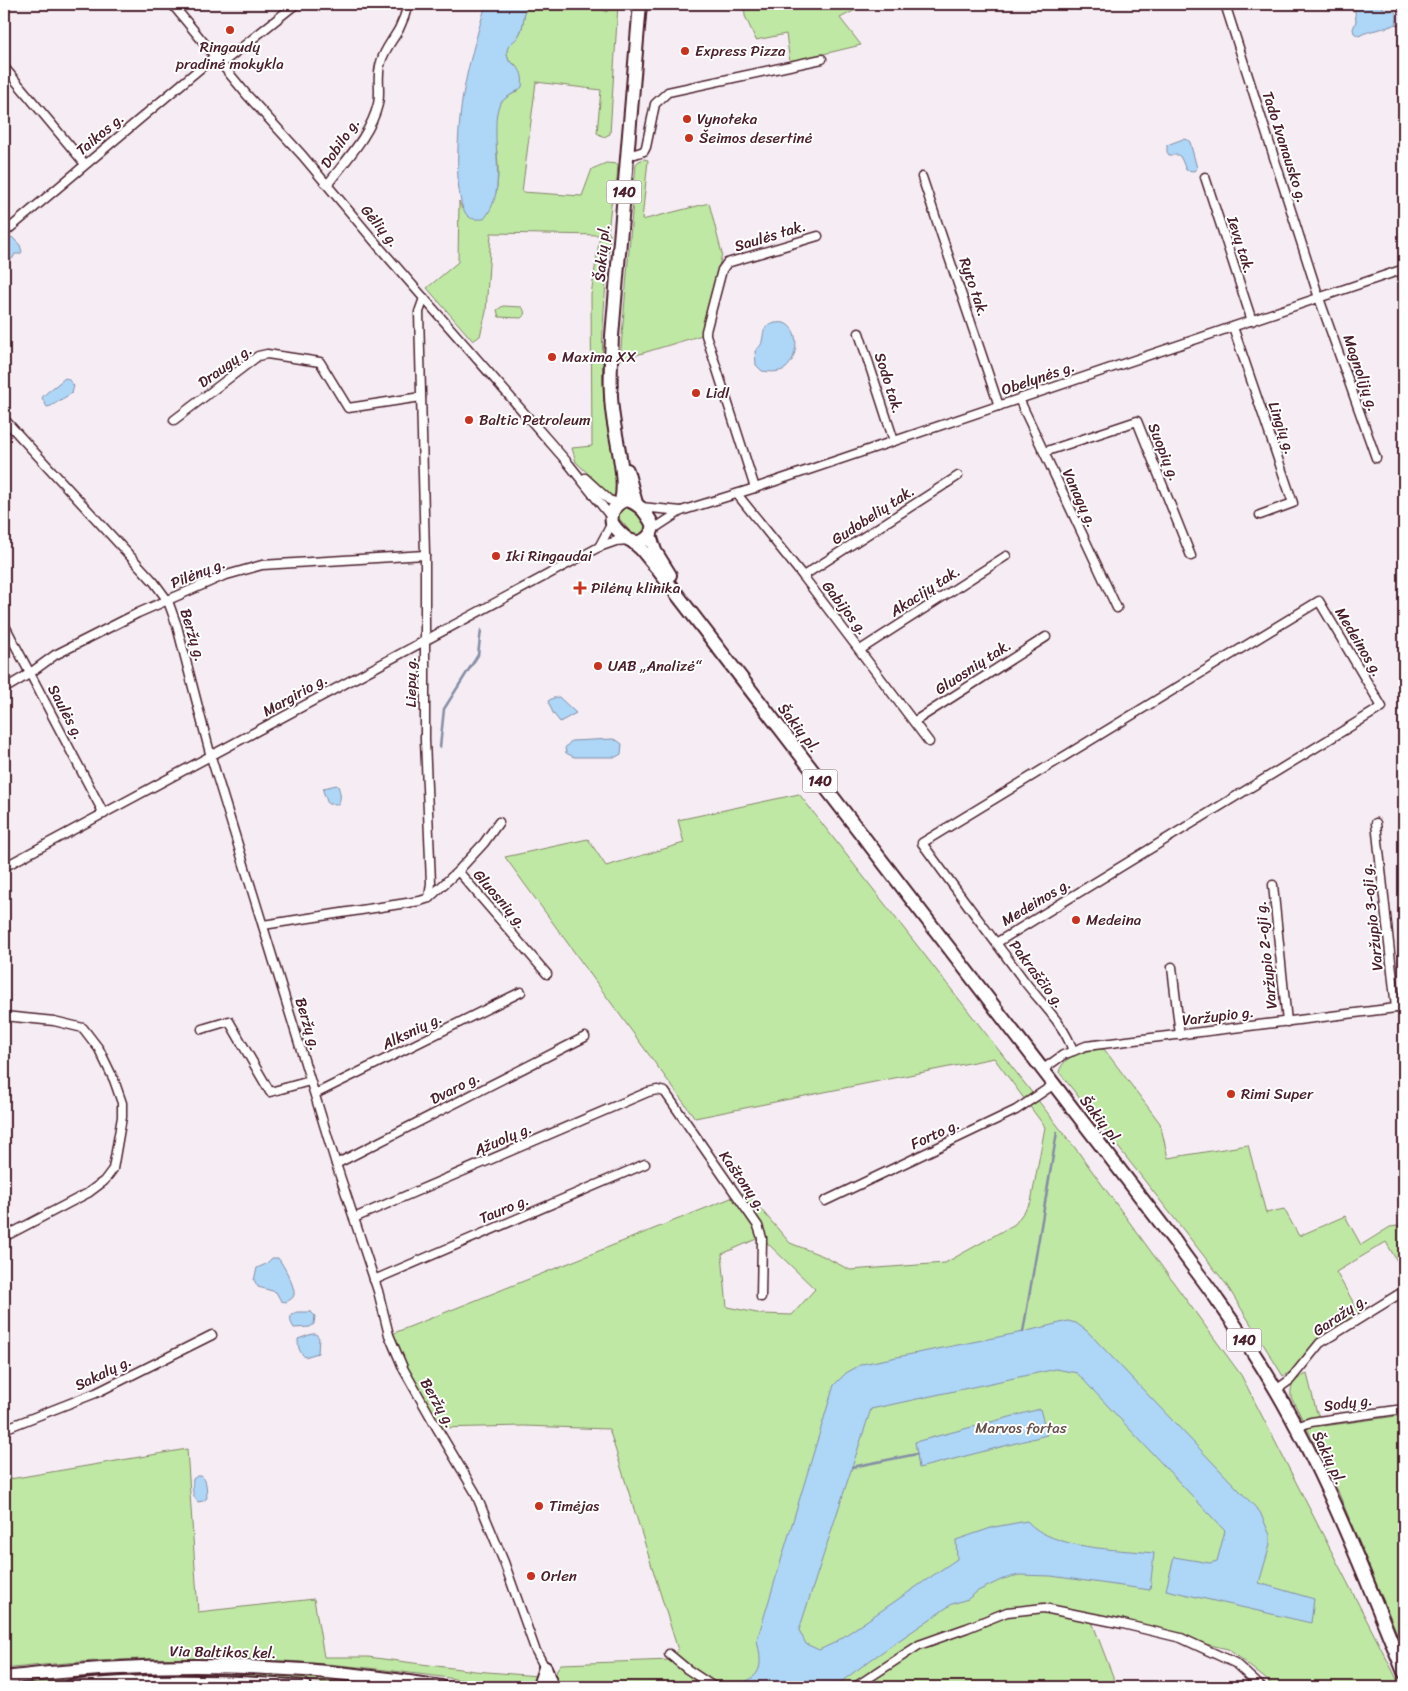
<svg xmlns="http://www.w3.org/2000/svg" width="1408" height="1691" font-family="Sriracha,sans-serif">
<rect width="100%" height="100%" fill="#f6edf4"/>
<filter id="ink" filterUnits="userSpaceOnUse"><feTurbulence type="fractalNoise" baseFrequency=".02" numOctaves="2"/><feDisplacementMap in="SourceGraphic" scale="10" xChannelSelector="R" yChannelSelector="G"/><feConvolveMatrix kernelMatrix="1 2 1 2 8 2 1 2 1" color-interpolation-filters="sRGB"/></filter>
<g filter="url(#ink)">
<g fill="#bfe8a4" stroke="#848468" fill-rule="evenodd">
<path d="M526,4H591L607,12L608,4H618L610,134L604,137L597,133L601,90L536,82L522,192L582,196L592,169L606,163L618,164L617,179L611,205L608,232L610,234C606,288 599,344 604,399C607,430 614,460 620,490L615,496H611L576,462L572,448L592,446L591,295L600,235L491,233L486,312L480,336L473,341L427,288L458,262L459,201L462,209L496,193C497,186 498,179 498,173C499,153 490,124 499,105C503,98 511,95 518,91L516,65L509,61C502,43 514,45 520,33C524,25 524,13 526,4Z"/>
<path d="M744,4H867L840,18L861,45L790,62L786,34L756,40L745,16Z"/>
<path d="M644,159L648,160L642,220L709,203L722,254L702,335L620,360L636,164L639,161Z"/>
<path d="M503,306L522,307C525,311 526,315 521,318L499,317L497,310Z"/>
<path d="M628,506L645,522L646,530L640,536L633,535L617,516L621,507Z"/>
<path d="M799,794L1079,1153L1241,1375L1401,1687H1274L1267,1680L1228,1649L1091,1619L1117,1687H558C555,1678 554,1672 561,1664L671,1660L678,1650L609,1429L524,1426L437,1428L389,1335L746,1192L790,1243L823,1256L850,1270L945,1263L1015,1224L1031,1202L1045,1127L994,1058L695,1118L505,857L588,839L606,866L684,843L678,820ZM761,1237L815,1289L792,1315L762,1314L727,1307L722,1254Z"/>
<path d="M1104,1049L1160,1123L1168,1158L1248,1145L1266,1213L1284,1209L1299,1236L1345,1216L1361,1245L1390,1227L1404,1225V1273L1386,1242L1336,1272L1360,1314L1320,1338L1294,1370L1283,1376L1226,1284L1059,1072C1064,1054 1087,1050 1104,1049Z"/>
<path d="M1307,1374L1316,1410L1324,1426L1404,1415V1650L1332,1477L1291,1397C1290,1383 1294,1380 1307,1374Z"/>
<path d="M187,1449L198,1612L314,1599L324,1657H368L475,1671L538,1676C536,1681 535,1685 529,1687C512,1691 479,1683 461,1680C439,1676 416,1674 394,1671C265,1655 133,1654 4,1669V1480Z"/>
<path d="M118,1673L254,1674L307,1677L402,1687H368L307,1681L254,1678L193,1676L118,1677L4,1687V1685L62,1678Z"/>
</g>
<g fill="#add6f7" stroke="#858da5">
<path d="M486,4H526C524,13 524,25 520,33C515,45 502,43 509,61C520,67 524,74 522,87C515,94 503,97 499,106C496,113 496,122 496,129C495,159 505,194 484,219C479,219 473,220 469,217C451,205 459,122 462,101C467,68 477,35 486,4Z"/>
<path d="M1354,4H1377L1388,11L1394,10L1397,17L1396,24C1384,30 1371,29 1359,36L1354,33L1353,29L1356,21Z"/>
<path d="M1183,139L1188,140L1190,142L1197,168L1194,171L1186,170L1182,160L1179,155H1169L1167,152V145Z"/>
<path d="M12,237L20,245L22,252L20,254H15L13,258L4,264V243Z"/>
<path d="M775,323C778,323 781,322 784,323C801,329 798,358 786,368C780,373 770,372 762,371L756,365L755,351C758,348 762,345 762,341C765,329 761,328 775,323Z"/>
<path d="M65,378L68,379L74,386L72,393L51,406L47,407L42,398L44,395Z"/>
<path d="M559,697L576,713L560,722L553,713L548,701L553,698Z"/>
<path d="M613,739L618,741L622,744L621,754L616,757H574L566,753L565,748L571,741Z"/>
<path d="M336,785L338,786C340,792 342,798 338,804H328L323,791L324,788Z"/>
<path d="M272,1258H278C283,1264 296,1288 294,1295C293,1299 289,1300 286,1302L281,1301L276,1292L258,1287L254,1280L257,1268L266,1264Z"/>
<path d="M297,1312H311L315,1316L314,1324L310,1327L294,1328C291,1323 289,1320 292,1314Z"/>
<path d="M1068,1321L1076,1323L1087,1331L1260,1512L1270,1535V1545L1259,1583L1314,1599L1311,1623L1166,1590L1174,1557L1210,1563L1217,1561L1225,1531L1077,1373L1056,1369L871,1409L799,1630L806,1644L819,1650L834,1643L957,1559L956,1540L994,1527L1027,1521C1053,1550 1117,1549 1154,1553L1150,1590L1051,1576L1019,1575L1003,1579L978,1591L968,1599L952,1604L872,1659L834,1687H741L738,1684C764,1677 762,1663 757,1640L834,1385L846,1373L862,1364L1023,1332Z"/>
<path d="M312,1334H316L319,1338L318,1353L305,1357C299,1352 298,1347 298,1339Z"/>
<path d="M1040,1409L1047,1435L919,1468L915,1442Z"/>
<path d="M197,1476H201C208,1480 206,1491 207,1498L203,1501L198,1502C192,1496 192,1488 193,1479Z"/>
</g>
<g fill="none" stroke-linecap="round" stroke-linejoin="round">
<g stroke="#858da5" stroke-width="2.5">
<path d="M440,747L444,709L478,655L481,630"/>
<path d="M1023,1332L1057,1132"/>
<path d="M852,1467L917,1454"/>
</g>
<g stroke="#4a1f2b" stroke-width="11">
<g id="minor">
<path d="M172,4L247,95L302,155L380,248L568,463L611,517"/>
<path d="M1225,4L1319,298L1376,458"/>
<path d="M221,64L296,4"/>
<path d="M4,67L85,164"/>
<path d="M627,153L635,154L644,151L646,147L655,104L668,92L822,59"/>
<path d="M922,177L999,406"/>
<path d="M1205,177L1252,321"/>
<path d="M328,184C346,160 371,134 378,104C381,90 376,76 381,62C384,50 393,40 399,29C403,21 406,13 408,4"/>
<path d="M4,233L215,56"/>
<path d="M1233,327L1293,503L1260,515"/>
<path d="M859,333L894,441"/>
<path d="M1019,399L1117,608"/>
<path d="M4,419L154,582L168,601L177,626L211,757L336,1164L378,1291L389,1335L404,1370L437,1428L475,1492L504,1562L535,1649L545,1668"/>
<path d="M174,420L258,356L267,354L320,362L348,408L421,397"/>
<path d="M1044,452L1137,421L1191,556"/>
<path d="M585,478L609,500L619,503"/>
<path d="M755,488L706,335V331L722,270L727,263L818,236"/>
<path d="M737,494L803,576L929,742"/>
<path d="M641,507L681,511"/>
<path d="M652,530L681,511L755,488L1404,269"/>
<path d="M599,547L612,523"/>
<path d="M803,576L958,476"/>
<path d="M4,624L104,814"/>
<path d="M860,650L1006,556"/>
<path d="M4,689L29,674L55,655L138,613L223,576L262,565L425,555"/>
<path d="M915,721L1046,637"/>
<path d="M1376,823L1396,1008"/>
<path d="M4,867L599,547L616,541L629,540"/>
<path d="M458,871L484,843L499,822"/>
<path d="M1273,885L1287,1022"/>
<path d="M429,898L458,871L547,974"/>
<path d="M263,925L420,901L429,898L431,883L425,740V555L419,312L424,298"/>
<path d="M996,943L1382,707L1319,601L922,843C956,890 991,936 1025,982C1042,1004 1064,1024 1073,1051"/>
<path d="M1172,967L1180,1035"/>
<path d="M4,1016L54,1021L83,1028L99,1049L114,1080L122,1103V1117L113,1169L104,1181L88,1193L4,1237"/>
<path d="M202,1029L229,1021L270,1092L310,1081"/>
<path d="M1042,1070L1063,1055L1086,1046L1404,1007"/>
<path d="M315,1094L521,992"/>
<path d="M336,1164L585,1037"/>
<path d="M825,1201L1016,1110L1053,1085"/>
<path d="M354,1218L648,1092L657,1090L665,1092L758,1226L762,1238L761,1297"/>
<path d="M374,1280L645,1164"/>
<path d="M1276,1390L1290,1380L1320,1343L1404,1291"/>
<path d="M1296,1427L1311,1422L1404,1409"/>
<path d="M4,1429L96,1393L212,1335"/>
<path d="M669,1654L687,1669L714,1687"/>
<path d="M855,1687L919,1645L967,1628L1007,1612L1044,1608L1123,1624L1181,1638L1235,1663L1261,1687"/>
</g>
</g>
<g stroke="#4a1f2b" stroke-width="16">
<g id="primary">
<path d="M627,470L636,503"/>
<path d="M627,500C634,502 638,505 643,510C646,514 650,519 652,524C654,535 643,545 632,541C625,539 616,529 612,523C610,511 615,503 627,500Z"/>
<path d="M621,501C627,480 616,440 613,417C609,390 611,363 612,336L640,4"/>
<path d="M650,535L655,551L670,575"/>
<path d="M633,542L641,549L659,571L1176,1243C1189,1263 1205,1281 1218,1301C1239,1330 1258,1359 1276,1390C1328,1479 1365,1577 1404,1672"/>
</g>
</g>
<g stroke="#4a1f2b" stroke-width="16">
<g id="trunk">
<path d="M545,1668L552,1687"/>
<path d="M4,1678C149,1660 297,1662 441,1687"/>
<path d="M70,1687C148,1679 227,1681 305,1687"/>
<path d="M536,1687L540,1683L545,1668"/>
</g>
</g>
<use href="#minor" stroke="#fff" stroke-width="8"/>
<use href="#primary" stroke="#fff" stroke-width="12"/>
<use href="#trunk" stroke="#fff" stroke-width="12"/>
</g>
</g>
<g fill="#c8321e" stroke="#fff" stroke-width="2">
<circle cx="230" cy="30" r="5"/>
<circle cx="685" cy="51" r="5"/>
<circle cx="687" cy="119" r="5"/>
<circle cx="689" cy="138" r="5"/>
<circle cx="552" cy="357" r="5"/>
<circle cx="696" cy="393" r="5"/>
<circle cx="469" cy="420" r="5"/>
<circle cx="496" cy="556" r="5"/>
<path d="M577.5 580.5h5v5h5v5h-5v5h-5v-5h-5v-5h5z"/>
<circle cx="598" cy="666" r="5"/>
<circle cx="1076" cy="920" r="5"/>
<circle cx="1231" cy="1094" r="5"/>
<circle cx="539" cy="1506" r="5"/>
<circle cx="531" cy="1576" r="5"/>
</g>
<g text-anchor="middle" stroke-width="4" stroke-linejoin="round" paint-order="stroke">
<g fill="#fff" stroke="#80626b" stroke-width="1">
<rect x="606.5" y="180.5" width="35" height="23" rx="4"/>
<rect x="802.5" y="769.5" width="35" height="23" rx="4"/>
<rect x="1226.5" y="1328.5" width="35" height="23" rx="4"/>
</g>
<g font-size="14" font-weight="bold" fill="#4a1f2b">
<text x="624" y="197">140</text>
<text x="820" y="786">140</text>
<text x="1244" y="1345">140</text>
</g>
<g font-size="15" fill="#4a1f2b" stroke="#fff" text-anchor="start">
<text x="230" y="52" text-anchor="middle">Ringaudų<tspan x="230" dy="17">pradinė mokykla</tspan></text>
<text x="695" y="56">Express Pizza</text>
<text x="697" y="124">Vynoteka</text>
<text x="699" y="143">Šeimos desertinė</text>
<text x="562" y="362">Maxima XX</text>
<text x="706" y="398">Lidl</text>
<text x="479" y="425">Baltic Petroleum</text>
<text x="506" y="561">Iki Ringaudai</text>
<text x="591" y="593">Pilėnų klinika</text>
<text x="608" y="671">UAB „Analizė“</text>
<text x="1086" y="925">Medeina</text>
<text x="1241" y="1099">Rimi Super</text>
<text x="549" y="1511">Timėjas</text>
<text x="541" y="1581">Orlen</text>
</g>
<g font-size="15" fill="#4a1f2b" stroke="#fff">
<text transform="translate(100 134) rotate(-40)" y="5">Taikos g.</text>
<text transform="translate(340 143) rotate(-56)" y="5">Dobilo g.</text>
<text transform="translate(1285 147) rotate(72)" y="5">Tado Ivanausko g.</text>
<text transform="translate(380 226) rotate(50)" y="5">Gėlių g.</text>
<text transform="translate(770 236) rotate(-17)" y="5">Saulės tak.</text>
<text transform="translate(1241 245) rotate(72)" y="5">Ievų tak.</text>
<text transform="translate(602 253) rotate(-85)" y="5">Šakių pl.</text>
<text transform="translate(974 287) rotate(71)" y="5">Ryto tak.</text>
<text transform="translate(225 366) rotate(-36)" y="5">Draugų g.</text>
<text transform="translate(1361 373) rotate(71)" y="5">Magnolijų g.</text>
<text transform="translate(1038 378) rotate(-19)" y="5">Obelynės g.</text>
<text transform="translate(889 383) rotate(72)" y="5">Sodo tak.</text>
<text transform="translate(1282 428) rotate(71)" y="5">Lingių g.</text>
<text transform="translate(1164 452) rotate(68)" y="5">Suopių g.</text>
<text transform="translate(1080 498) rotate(65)" y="5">Vanagų g.</text>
<text transform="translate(873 515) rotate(-33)" y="5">Gudobelių tak.</text>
<text transform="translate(198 573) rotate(-22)" y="5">Pilėnų g.</text>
<text transform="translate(925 591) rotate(-33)" y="5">Akacijų tak.</text>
<text transform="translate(845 608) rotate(52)" y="5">Gabijos g.</text>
<text transform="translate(193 635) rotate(73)" y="5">Beržų g.</text>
<text transform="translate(1359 642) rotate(59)" y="5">Medeinos g.</text>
<text transform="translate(973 667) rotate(-33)" y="5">Gluosnių tak.</text>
<text transform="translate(411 682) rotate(-90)" y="5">Liepų g.</text>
<text transform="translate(295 695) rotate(-29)" y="5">Margirio g.</text>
<text transform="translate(66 712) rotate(62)" y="5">Saulės g.</text>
<text transform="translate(799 728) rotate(52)" y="5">Šakių pl.</text>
<text transform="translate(500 899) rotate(49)" y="5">Gluosnių g.</text>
<text transform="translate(1036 902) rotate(-31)" y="5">Medeinos g.</text>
<text transform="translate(1372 917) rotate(-96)" y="5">Varžupio 3-oji g.</text>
<text transform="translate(1266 955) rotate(-96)" y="5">Varžupio 2-oji g.</text>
<text transform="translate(1037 974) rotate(53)" y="5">Pakraščio g.</text>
<text transform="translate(1218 1016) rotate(-7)" y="5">Varžupio g.</text>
<text transform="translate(308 1024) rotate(73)" y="5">Beržų g.</text>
<text transform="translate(412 1031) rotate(-26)" y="5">Alksnių g.</text>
<text transform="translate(455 1088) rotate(-27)" y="5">Dvaro g.</text>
<text transform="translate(1101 1120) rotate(52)" y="5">Šakių pl.</text>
<text transform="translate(935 1134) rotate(-25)" y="5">Forto g.</text>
<text transform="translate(503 1139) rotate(-23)" y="5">Ąžuolų g.</text>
<text transform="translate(743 1181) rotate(55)" y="5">Kaštonų g.</text>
<text transform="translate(504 1209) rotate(-23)" y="5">Tauro g.</text>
<text transform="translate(1340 1315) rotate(-34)" y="5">Garažų g.</text>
<text transform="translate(103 1373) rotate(-26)" y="5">Sakalų g.</text>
<text transform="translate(438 1403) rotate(60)" y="5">Beržų g.</text>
<text transform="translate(1348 1403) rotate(-8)" y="5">Sodų g.</text>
<text transform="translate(1329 1458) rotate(64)" y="5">Šakių pl.</text>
<text transform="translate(223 1652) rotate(1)" y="5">Via Baltikos kel.</text>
</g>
<g font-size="15" fill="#675149" stroke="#fff">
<text x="1021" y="1433">Marvos fortas</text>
</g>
</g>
<rect width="1408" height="1691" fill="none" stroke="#fff" stroke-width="20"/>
<rect x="10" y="10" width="1388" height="1671" fill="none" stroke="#4a1f2b" stroke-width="2" filter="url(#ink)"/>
</svg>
